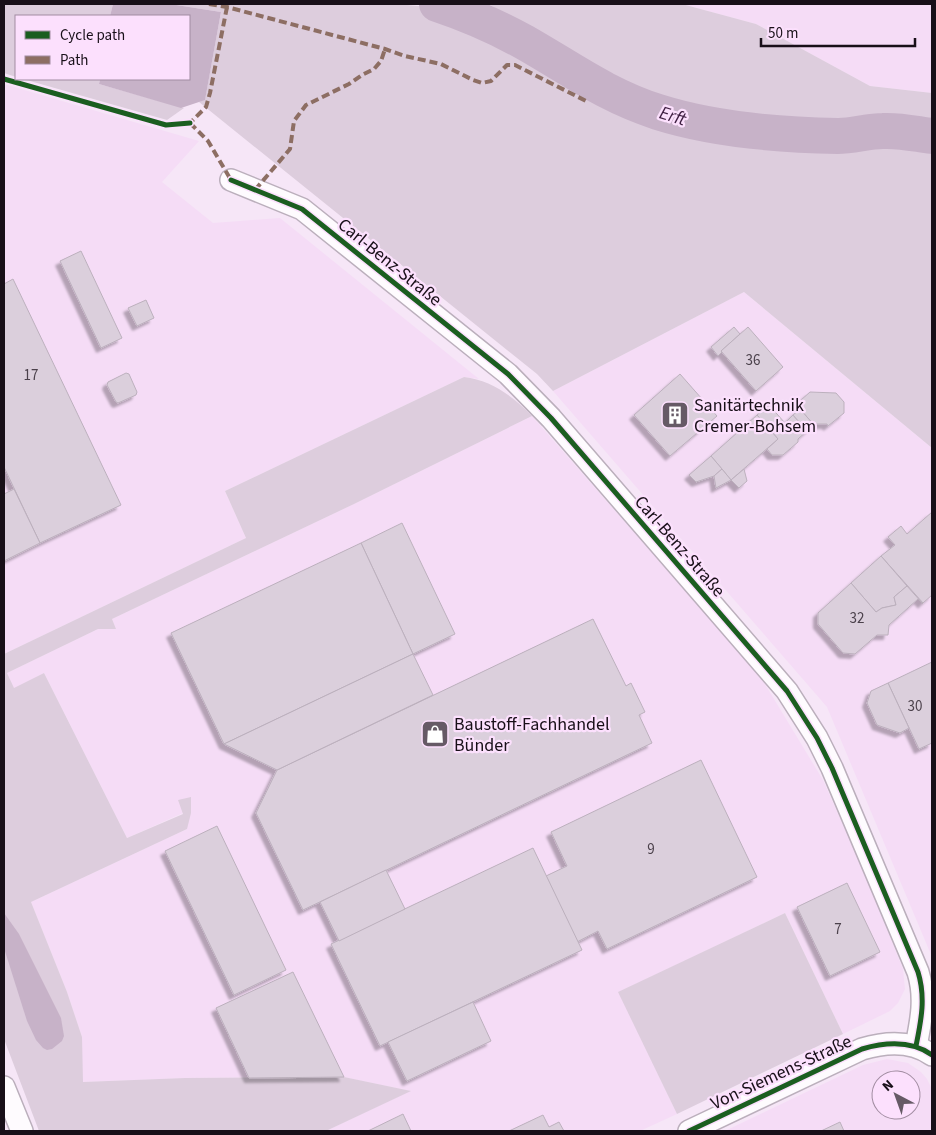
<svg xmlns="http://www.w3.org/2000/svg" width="936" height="1135" font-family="'Source Sans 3',sans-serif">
<defs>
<filter id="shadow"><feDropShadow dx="-4.5" dy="4.5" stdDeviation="1" flood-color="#0004"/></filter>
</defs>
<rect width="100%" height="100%" fill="#f6e6f7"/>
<g fill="#f5dcf6" fill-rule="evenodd">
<path d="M682,4H932V93L870,86L756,24Z"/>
<path d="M4,84L199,141L162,182L213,223L280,218L479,379L464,377L225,491L246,538L4,654Z"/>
<path d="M744,292L932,448V957L827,707L553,391Z"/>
<path d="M532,416L760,676L823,780L865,874L903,969L905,989L898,1003L890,1011L843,1034L785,913L619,992L677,1114L640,1131H326L410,1091L343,1077L185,1078L82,1082V1037L67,992L31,902L187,829L183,813L127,838L44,673L14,689L7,673L98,629H116L112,619L354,504Z"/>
<path d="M887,1059L908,1063L921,1072L927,1079L932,1089V1131H725L863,1065ZM881,1080H911V1110H881Z"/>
</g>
<g fill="#ddcddd">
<path d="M4,4H113L110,16H16V77L4,73Z"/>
<path d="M170,4H396L440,8L494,35L561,73L583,90L643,116L692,128L777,142L836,145L883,140L932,141V448L744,292L553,391L537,374L507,350L199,102L205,99L221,12Z"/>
<path d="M488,4H682L756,24L870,86L932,93V128L878,120L844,127L814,129L702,118L670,109L641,101L578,68L515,29L494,7Z"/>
<path d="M23,79H100L99,84L184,108L167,120Z"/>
<path d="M464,377C491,380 514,397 532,416L354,504L112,619L116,629H98L7,673L14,688L44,673L127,838L183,814L178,800L191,797V813L187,829L31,902L67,992L82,1037L83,1082L185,1078L344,1077L411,1091L326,1131H39L4,1039V654L246,538L225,491Z"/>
<path d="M785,913L843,1034L677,1114L618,992Z"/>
</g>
<g fill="#c7b2c8">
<path d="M113,4H170L221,12L205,100L181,108L99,84L100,79H189V16H110Z"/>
<path d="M4,913L19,934L61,1018L64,1036L62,1041L52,1049L47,1050L43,1048L36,1040L27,1021L4,948Z"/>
</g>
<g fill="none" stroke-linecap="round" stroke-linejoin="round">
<path stroke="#c7b2c8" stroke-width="36" d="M437,4C467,14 495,26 524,42C570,68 605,95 658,112C715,130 778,135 838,136C853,136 868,131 883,131C900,130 916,134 932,136"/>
</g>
<g fill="#dbcfdc" stroke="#bcb0bd" filter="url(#shadow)">
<path d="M81,251L122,338L101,348L60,261Z"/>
<path d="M13,279L121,505L40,543L4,467V284Z"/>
<path d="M146,300L154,318L137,326L128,308Z"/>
<path d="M734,327L740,334L721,351L722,352L718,356L711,347Z"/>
<path d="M748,327L783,367L756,391L721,351Z"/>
<path d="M126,373L129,374L137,392L136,395L118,403L116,402L107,385L108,382Z"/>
<path d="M680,374L717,416L670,456L634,415Z"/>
<path d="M810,392L836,393L844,402V413L828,426L827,424H816L814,425L800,409L801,400Z"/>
<path d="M769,405L785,423L793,415L807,431L798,439V442L783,455H772L767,449L778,439L757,415Z"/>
<path d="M800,409L814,425L807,431L793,415Z"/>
<path d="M757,415L778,439L731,480L711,456Z"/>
<path d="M711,456L722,469L714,476L696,482L689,475Z"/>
<path d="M722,469L731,480L716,488L714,476Z"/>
<path d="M744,469L747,481L739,488L731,480Z"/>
<path d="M14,489L40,543L4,561V494Z"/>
<path d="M932,512V595L923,603L881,556L895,545L888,537L901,526L907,534Z"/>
<path d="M402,523L455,634L413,654L361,543Z"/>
<path d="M361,543L413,654L224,744L171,633Z"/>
<path d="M881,556L907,586L894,597L896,605L882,608L876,612L851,583Z"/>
<path d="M851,583L876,612L882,608L896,605L894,597L907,586L923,604L918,599L889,625L888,635H877L855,654L843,653L818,624V613Z"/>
<path d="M593,619L626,686L631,683L645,712L639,715L652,743L303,910L256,813L277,770Z"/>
<path d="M413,654L433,695L277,770L224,744Z"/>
<path d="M932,662V743L919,749L888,683Z"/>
<path d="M888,683L909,728L900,733L877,725L867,703L871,691Z"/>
<path d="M701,760L757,877L607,949L598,931L577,942L546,876L567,866L551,832Z"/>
<path d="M217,826L286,970L234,995L165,851Z"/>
<path d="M533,848L582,950L380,1046L331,944Z"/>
<path d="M386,870L405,909L339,941L320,902Z"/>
<path d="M847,883L880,952L830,976L797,907Z"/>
<path d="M293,972L344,1077L249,1078L216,1008Z"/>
<path d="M473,1002L491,1041L407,1081L388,1042Z"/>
<path d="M403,1114L411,1131H368Z"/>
<path d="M543,1115L549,1127L559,1122L564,1131H509Z"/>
<path d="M840,1122L844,1131H821Z"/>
</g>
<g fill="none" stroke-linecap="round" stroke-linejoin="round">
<g stroke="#bbafbc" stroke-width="24">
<g id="minor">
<path d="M231,180L302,209L508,374L551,418L787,691L817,738L832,768L918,972C926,998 921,1021 916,1046"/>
<path d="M4,1087L22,1131"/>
<path d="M689,1131L862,1049C886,1042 911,1040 932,1055"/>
</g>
</g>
<use href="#minor" stroke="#fefbfe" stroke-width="21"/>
<g stroke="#8d6e63" stroke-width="4" stroke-dasharray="8 4" stroke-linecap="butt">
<path d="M209,4L227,7L385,49L405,56L441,64L473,80L482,83L491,81L507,65H515L588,102"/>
<path d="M187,123H190L206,107L210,93L227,7"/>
<path d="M190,123L208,141L231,180"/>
<path d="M255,190L290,149L294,121L306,105L349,84L362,75L374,69L381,61L385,49"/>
</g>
<g stroke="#fce0fd" stroke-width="8">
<g id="cycleway">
<path d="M4,79L166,125L190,123"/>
<path d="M231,180L302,209L508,374L551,418L787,691L817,738L832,768L918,972C926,998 921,1021 916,1046"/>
<path d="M689,1131L862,1049C886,1042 911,1040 932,1055"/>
</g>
</g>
<use href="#cycleway" stroke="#1b5e20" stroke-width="5"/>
</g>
<defs>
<g id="building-square" transform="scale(1.4375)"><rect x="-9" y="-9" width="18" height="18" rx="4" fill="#665a66" stroke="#fce0fd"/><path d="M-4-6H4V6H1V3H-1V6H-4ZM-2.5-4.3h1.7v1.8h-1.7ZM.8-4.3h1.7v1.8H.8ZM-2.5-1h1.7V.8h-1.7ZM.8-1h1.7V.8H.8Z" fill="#fff"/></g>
<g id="shop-square" transform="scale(1.4375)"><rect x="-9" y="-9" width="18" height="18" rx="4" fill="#665a66" stroke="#fce0fd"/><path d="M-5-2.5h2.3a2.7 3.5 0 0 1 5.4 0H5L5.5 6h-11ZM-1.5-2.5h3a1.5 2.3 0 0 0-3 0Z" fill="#fff"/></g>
</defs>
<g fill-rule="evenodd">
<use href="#building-square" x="675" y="415"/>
<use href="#shop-square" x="435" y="734"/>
</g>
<g text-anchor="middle" stroke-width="4.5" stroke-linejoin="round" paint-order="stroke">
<g font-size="15" fill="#4b414b">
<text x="753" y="365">36</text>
<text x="31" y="380">17</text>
<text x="857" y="623">32</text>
<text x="915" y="711">30</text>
<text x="651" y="854">9</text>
<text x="838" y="934">7</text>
</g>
<g font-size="18" fill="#180f18" stroke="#fce0fd">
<text transform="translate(390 262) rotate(39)" y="6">Carl-Benz-Straße</text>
<text transform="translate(680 546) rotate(49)" y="6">Carl-Benz-Straße</text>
<text transform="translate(781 1072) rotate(-25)" y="6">Von-Siemens-Straße</text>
</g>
<g font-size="18" fill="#180f18" stroke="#fce0fd" text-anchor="start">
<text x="694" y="411">Sanitärtechnik<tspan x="694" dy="21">Cremer-Bohsem</tspan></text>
<text x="454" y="730">Baustoff-Fachhandel<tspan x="454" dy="21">Bünder</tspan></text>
</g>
<g font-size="19" font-style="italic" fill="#3e1e41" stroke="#fce0fd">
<text transform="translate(673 115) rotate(17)" y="7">Erft</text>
</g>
</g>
<rect width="936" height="1135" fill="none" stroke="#180f18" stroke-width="10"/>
<rect x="15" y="15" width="175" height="65" fill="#fce0fd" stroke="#a18ca1"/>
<rect x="25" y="31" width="25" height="8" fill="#1b5e20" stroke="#a18ca1"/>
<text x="60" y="40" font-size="15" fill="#180f18">Cycle path</text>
<rect x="25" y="56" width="25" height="8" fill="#8d6e63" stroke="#a18ca1"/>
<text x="60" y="65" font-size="15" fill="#180f18">Path</text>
<g transform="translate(896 1095) rotate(319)"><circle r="24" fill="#fce0fd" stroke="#a18ca1"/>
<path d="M0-4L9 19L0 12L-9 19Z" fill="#665a66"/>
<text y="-8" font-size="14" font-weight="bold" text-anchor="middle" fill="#180f18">N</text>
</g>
<path d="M761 38v8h154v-8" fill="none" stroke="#180f18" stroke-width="2.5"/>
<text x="768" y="38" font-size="15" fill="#180f18" stroke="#fce0fd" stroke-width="4" paint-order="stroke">50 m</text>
</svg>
